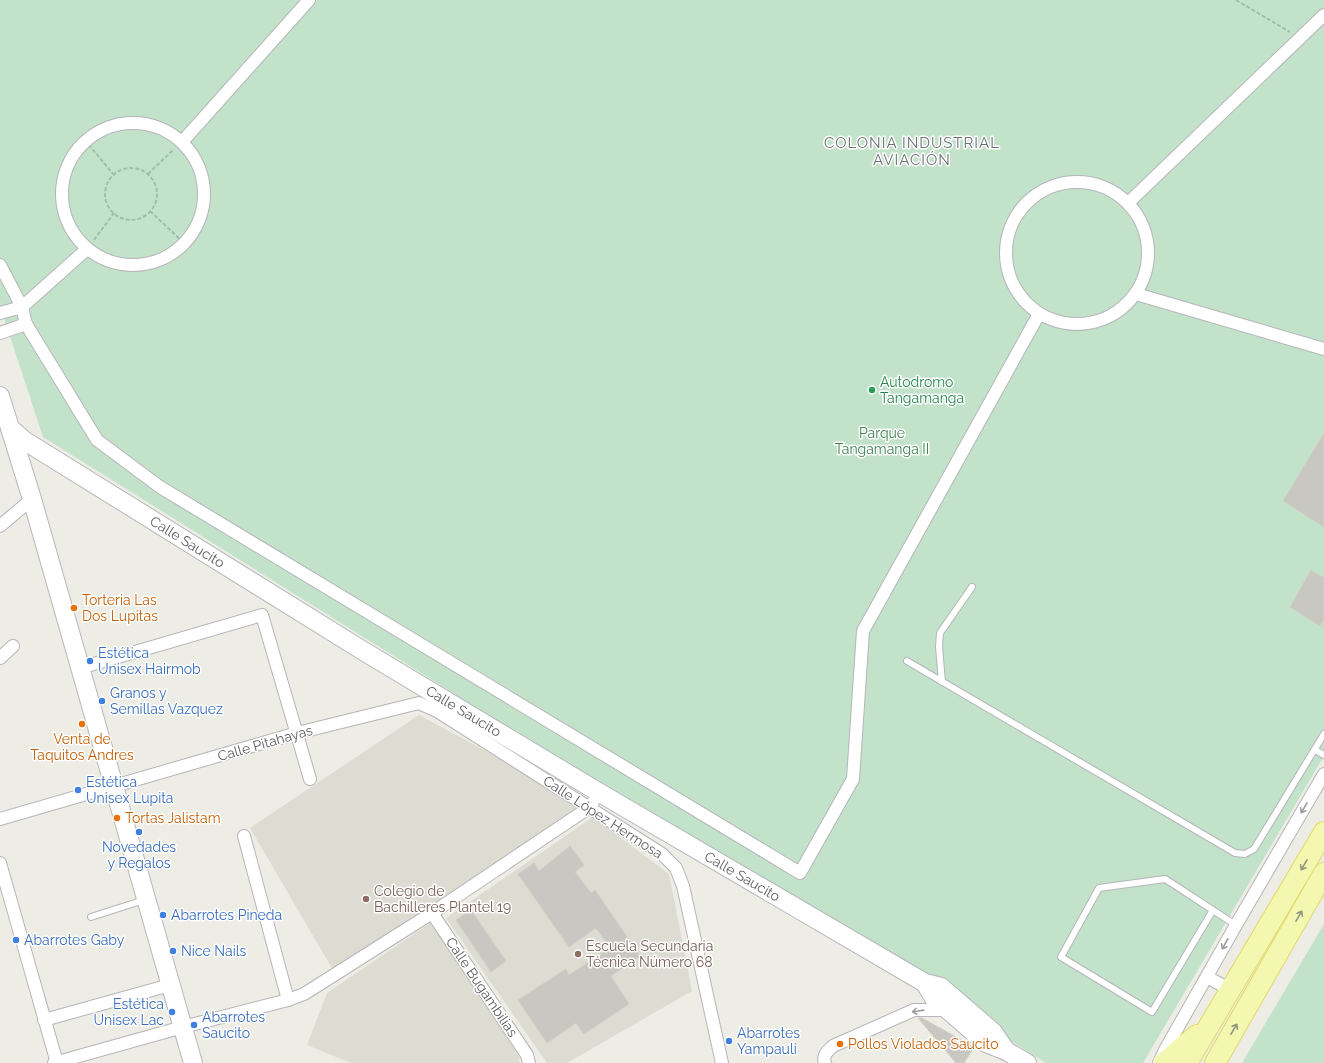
<svg xmlns="http://www.w3.org/2000/svg" width="1324" height="1063" font-family="Raleway,sans-serif">
<rect width="100%" height="100%" fill="#edede5"/>
<g fill="#dddcd3">
<path d="M419,715L585,804L333,970L250,828Z"/>
<path d="M593,817L669,874L692,991L567,1063H547L446,918Z"/>
<path d="M436,919L519,1057L520,1063H351L307,1045L327,993Z"/>
</g>
<g fill="#c3e2ca">
<path d="M0,0H1324V756L1143,1063H1046L43,437L0,306Z"/>
<path d="M1324,924V1063H1242Z"/>
</g>
<g fill="#c9c7c1" stroke="#d1d0c3">
<path d="M1324,433V527L1283,501Z"/>
<path d="M1311,570L1324,578V620L1320,626L1290,607Z"/>
<path d="M570,846L584,865L575,872L591,893L595,890L640,956L611,976L629,1004L584,1034L576,1023L547,1043L518,1000L566,969L569,975L610,948L596,928L569,947L518,874L534,863L539,871Z"/>
<path d="M471,910L506,961L491,972L456,920Z"/>
<path d="M918,1018H922L974,1047L964,1063H956Z"/>
</g>
<g fill="none" stroke-linecap="round" stroke-linejoin="round">
<g stroke="#b5b5ba" stroke-width="8">
<g id="lane">
<path d="M907,661L1235,853L1245,854L1254,849L1324,734"/>
<path d="M942,682L939,647L940,633L972,587"/>
<path d="M1315,750L1324,755"/>
<path d="M1213,910L1152,1012L1061,957L1099,888L1165,879C1189,894 1212,910 1236,925"/>
<path d="M91,917L144,900"/>
</g>
</g>
<g stroke="#b5b5ba" stroke-width="14">
<g id="street">
<circle cx="133" cy="194" r="71"/>
<path d="M182,142L309,0"/>
<circle cx="1077" cy="253" r="71"/>
<path d="M1128,203L1324,15"/>
<path d="M87,249L22,307L26,324L97,440L160,487L800,873L853,779L863,631L1039,314"/>
<path d="M0,265L22,307L0,313"/>
<path d="M1136,294L1324,349"/>
<path d="M0,333L26,324"/>
<path d="M0,526L32,499"/>
<path d="M0,658L13,646"/>
<path d="M80,668L262,615L310,779"/>
<path d="M0,819L297,733L419,703L437,711L662,854L676,868L683,886L722,1063"/>
<path d="M244,836L288,1000"/>
<path d="M0,863L57,1063"/>
<path d="M432,913L527,1055L529,1063"/>
<path d="M1207,977L1231,990"/>
<path d="M44,1020L170,985"/>
<path d="M54,1063L183,1027L288,1000L304,994L432,913L590,807L593,802"/>
<path d="M825,1063C822,1055 828,1051 833,1046L914,1010H949"/>
<path d="M1159,1063L1165,1050L1236,925L1324,774"/>
</g>
</g>
<g stroke="#b6b7bd" stroke-width="20">
<g id="secondary">
<path d="M0,396L32,499L193,1063"/>
<path id="s1" d="M10,428L25,441L365,652L600,793L925,983L941,987L993,1032L1006,1051"/>
<path d="M925,983L934,998L986,1043L1006,1051L1027,1063"/>
</g>
</g>
<g stroke="#e3d968" stroke-width="22">
<g id="primary">
<path d="M1164,1063L1197,1035"/>
<path d="M1187,1063L1324,832"/>
<path d="M1215,1063L1324,873"/>
</g>
</g>
<g stroke="#9cc0ae" stroke-width="2" stroke-dasharray="4 2" stroke-linecap="butt">
<path d="M1236,0L1290,32"/>
<path d="M85,140L113,174"/>
<circle cx="131" cy="194" r="26"/>
<path d="M148,174L173,150"/>
<path d="M150,211L184,243"/>
<path d="M94,240L114,213"/>
</g>
<use href="#lane" stroke="#fff" stroke-width="6"/>
<use href="#street" stroke="#fff" stroke-width="12"/>
<use href="#secondary" stroke="#fff" stroke-width="18"/>
<use href="#primary" stroke="#f4f7b0" stroke-width="20"/>
</g>
<defs><path id="oneway-shaft" d="M-6 0H5M1.5-3L5.5 0L1.5 3" fill="none" stroke-width="1.6" stroke-linecap="round" stroke-linejoin="round"/></defs>
<g stroke="#9d9ea1">
<use href="#oneway-shaft" transform="translate(1304 808) rotate(120)"/>
<use href="#oneway-shaft" transform="translate(1225 944) rotate(119)"/>
<use href="#oneway-shaft" transform="translate(918 1011) rotate(172)"/>
</g>
<g stroke="#91947e">
<use href="#oneway-shaft" transform="translate(1304 865) rotate(120)"/>
<use href="#oneway-shaft" transform="translate(1299 916) rotate(-60)"/>
<use href="#oneway-shaft" transform="translate(1234 1029) rotate(-60)"/>
</g>
<circle fill="#2e9e5b" stroke="#fff" stroke-width="1.5" cx="872" cy="390" r="4"/>
<g fill="#e8710a" stroke="#fff" stroke-width="1.5">
<circle cx="74" cy="608" r="4"/>
<circle cx="82" cy="724" r="4"/>
<circle cx="117" cy="818" r="4"/>
<circle cx="840" cy="1044" r="4"/>
</g>
<g fill="#3f7fe0" stroke="#fff" stroke-width="1.5">
<circle cx="90" cy="661" r="4"/>
<circle cx="102" cy="701" r="4"/>
<circle cx="78" cy="790" r="4"/>
<circle cx="139" cy="832" r="4"/>
<circle cx="163" cy="915" r="4"/>
<circle cx="16" cy="940" r="4"/>
<circle cx="173" cy="951" r="4"/>
<circle cx="172" cy="1012" r="4"/>
<circle cx="194" cy="1025" r="4"/>
<circle cx="729" cy="1041" r="4"/>
</g>
<g fill="#8d6e63" stroke="#fff" stroke-width="1.5">
<circle cx="366" cy="899" r="4"/>
<circle cx="578" cy="954" r="4"/>
</g>
<g text-anchor="middle" stroke-width="3" stroke-linejoin="round" paint-order="stroke">
<g font-size="14" fill="#27864d" stroke="#fff" text-anchor="start">
<text x="880" y="387">Autodromo<tspan x="880" dy="16">Tangamanga</tspan></text>
</g>
<g font-size="14" fill="#3e814e" stroke="#fff">
<text x="882" y="438">Parque<tspan x="882" dy="16">Tangamanga II</tspan></text>
</g>
<g font-size="14" fill="#5c5e63" stroke="#fff">
<text dy="5" stroke="none"><textPath href="#s1" startOffset="211">Calle Saucito</textPath></text>
<text dy="5" stroke="none"><textPath href="#s1" startOffset="535">Calle Saucito</textPath></text>
<text transform="translate(265 743) rotate(-16)" y="5">Calle Pitahayas</text>
<text transform="translate(603 817) rotate(33)" y="5">Calle López Hermosa</text>
<text dy="5" stroke="none"><textPath href="#s1" startOffset="859">Calle Saucito</textPath></text>
<text transform="translate(482 987) rotate(56)" y="5">Calle Bugambilias</text>
</g>
<g font-size="14" fill="#c56008" stroke="#fff" text-anchor="start">
<text x="82" y="605">Torteria Las<tspan x="82" dy="16">Dos Lupitas</tspan></text>
<text x="82" y="744" text-anchor="middle">Venta de<tspan x="82" dy="16">Taquitos Andres</tspan></text>
<text x="125" y="823">Tortas Jalistam</text>
<text x="848" y="1049">Pollos Violados Saucito</text>
</g>
<g font-size="14" fill="#366cbe" stroke="#fff" text-anchor="start">
<text x="98" y="658">Estética<tspan x="98" dy="16">Unisex Hairmob</tspan></text>
<text x="110" y="698">Granos y<tspan x="110" dy="16">Semillas Vazquez</tspan></text>
<text x="86" y="787">Estética<tspan x="86" dy="16">Unisex Lupita</tspan></text>
<text x="139" y="852" text-anchor="middle">Novedades<tspan x="139" dy="16">y Regalos</tspan></text>
<text x="171" y="920">Abarrotes Pineda</text>
<text x="24" y="945">Abarrotes Gaby</text>
<text x="181" y="956">Nice Nails</text>
<text x="164" y="1009" text-anchor="end">Estética<tspan x="164" dy="16">Unisex Lac</tspan></text>
<text x="202" y="1022">Abarrotes<tspan x="202" dy="16">Saucito</tspan></text>
<text x="737" y="1038">Abarrotes<tspan x="737" dy="16">Yampauli</tspan></text>
</g>
<g font-size="14" fill="#785e54" stroke="#fff" text-anchor="start">
<text x="374" y="896">Colegio de<tspan x="374" dy="16">Bachilleres Plantel 19</tspan></text>
<text x="586" y="951">Escuela Secundaria<tspan x="586" dy="16">Técnica Número 68</tspan></text>
</g>
<g font-size="15" letter-spacing="1" fill="#6d7075" stroke="#fff">
<text x="912" y="148">COLONIA INDUSTRIAL<tspan x="912" dy="17">AVIACIÓN</tspan></text>
</g>
</g>
</svg>
